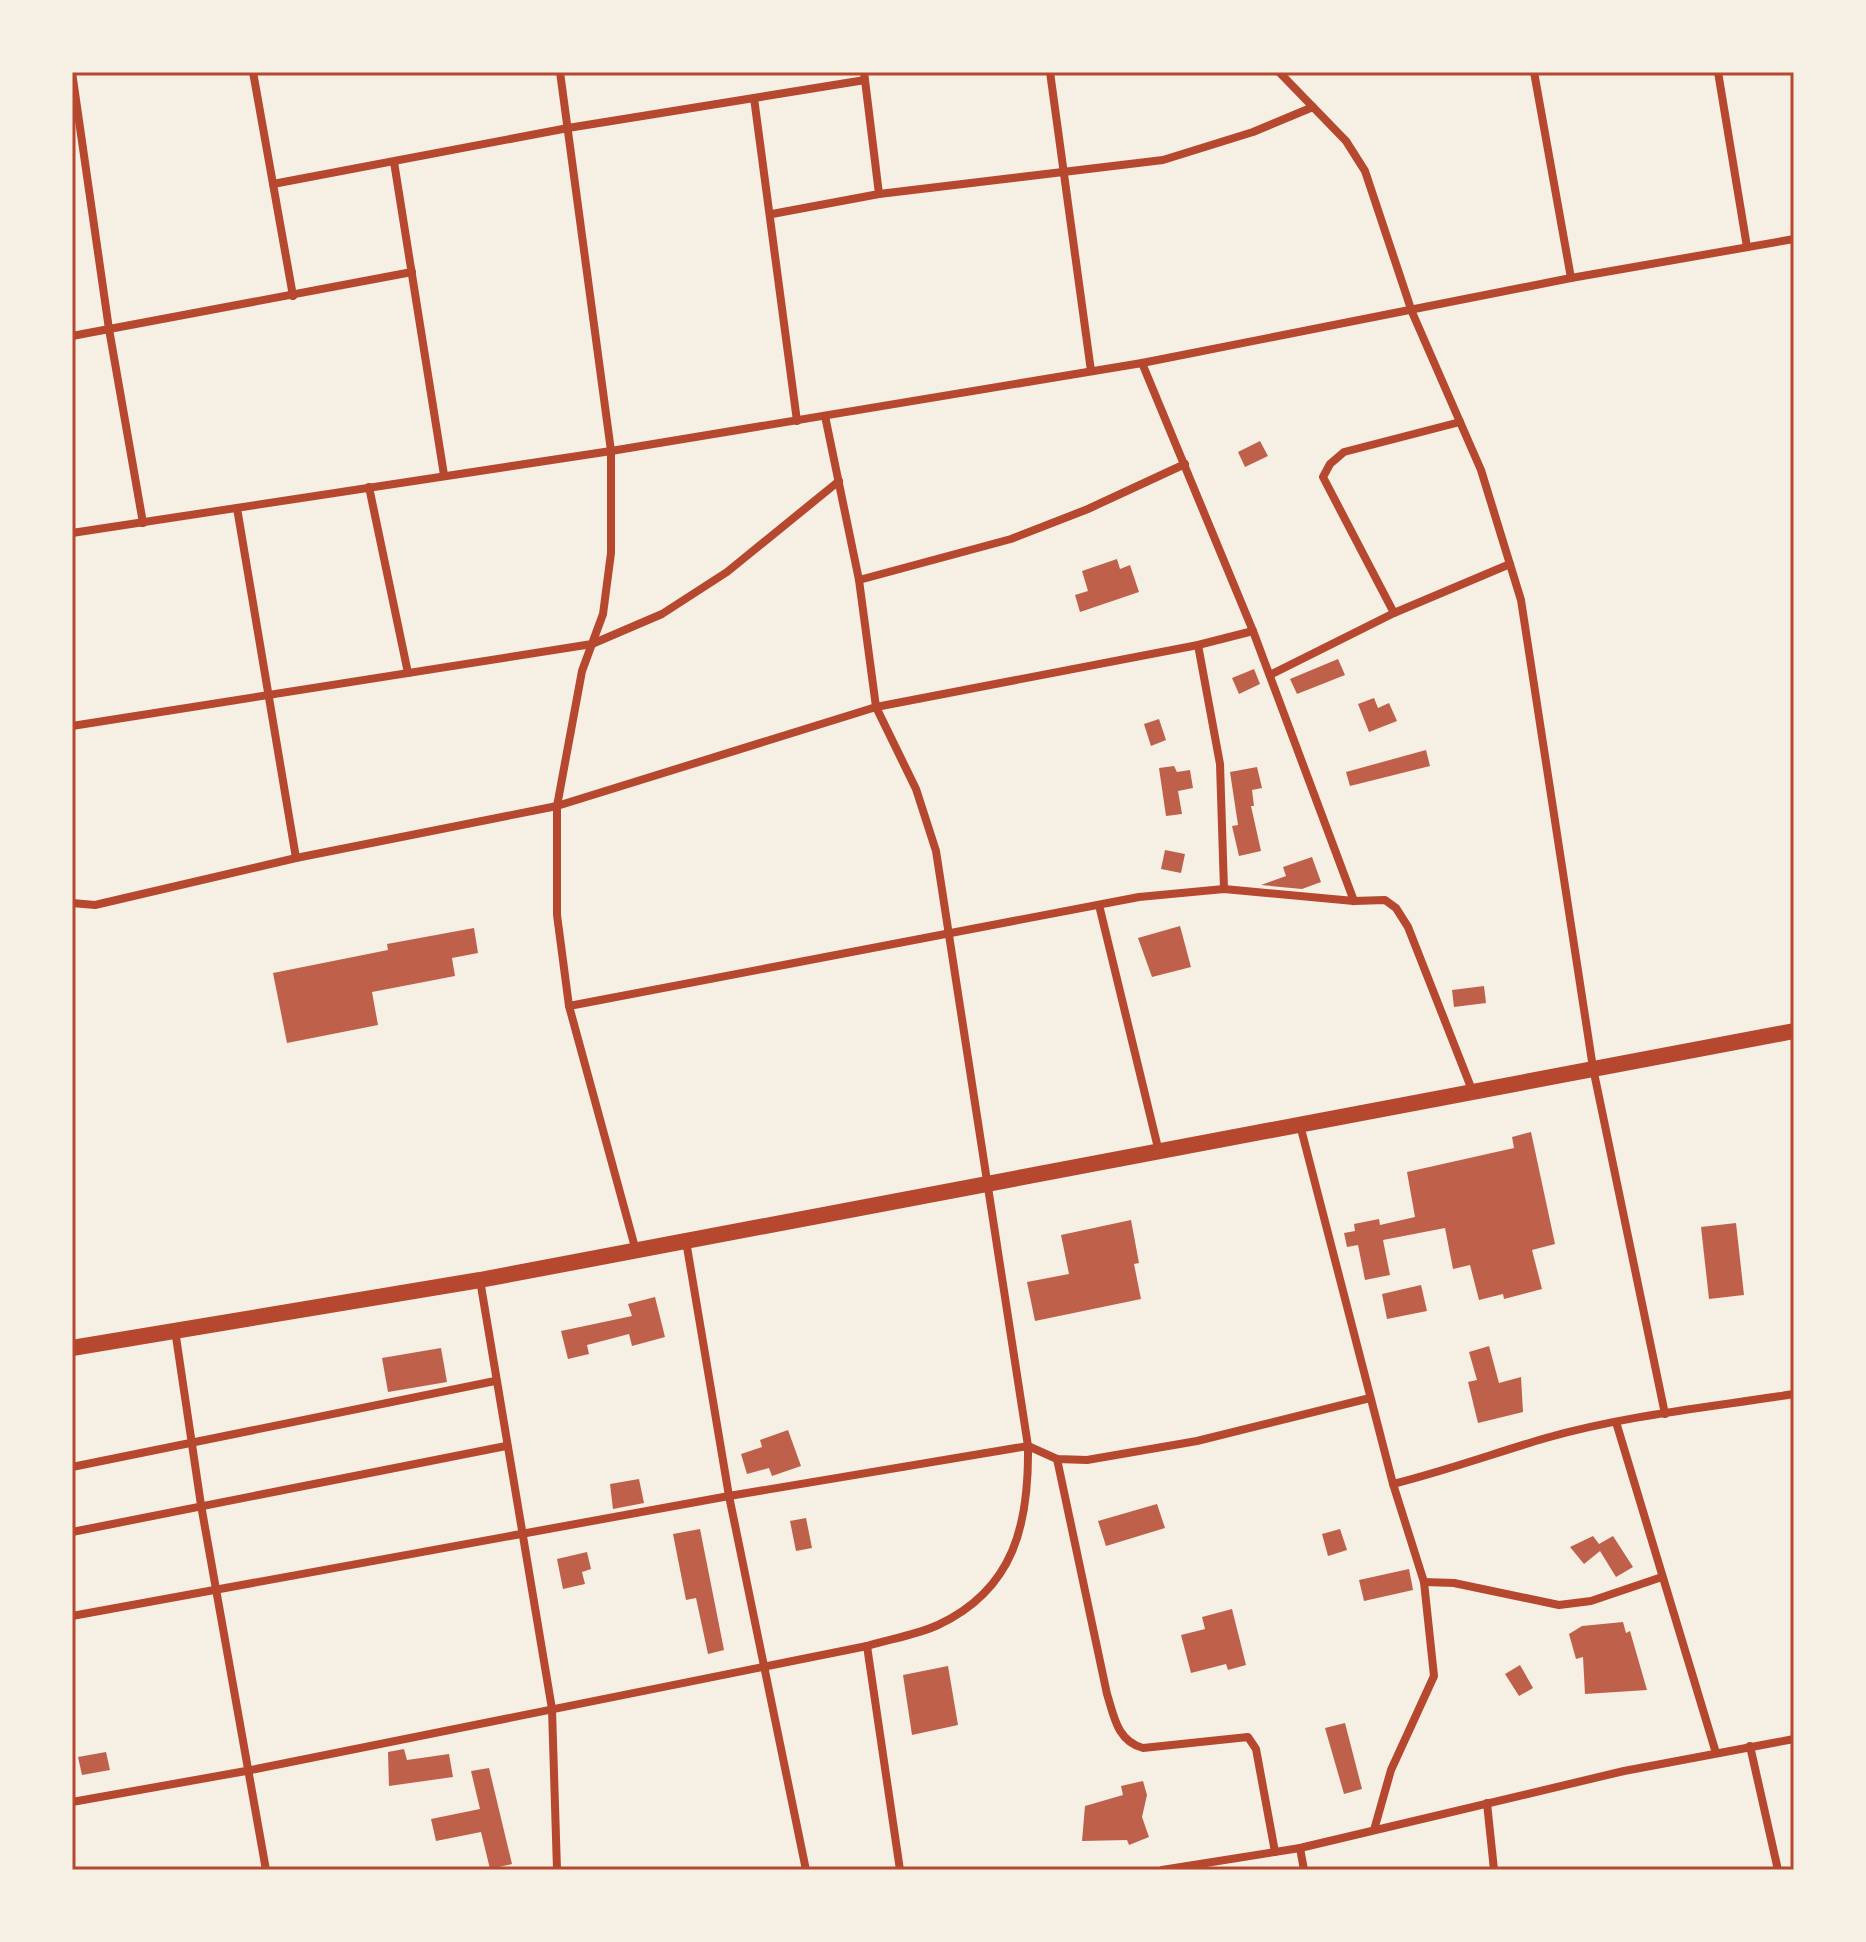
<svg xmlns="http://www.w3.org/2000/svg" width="1866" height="1942" font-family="'Archivo Narrow',sans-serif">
<rect width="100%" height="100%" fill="#f6efe4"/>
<g fill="#bf614a">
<path d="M1260,441L1268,456L1245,467L1238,452Z"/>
<path d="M1117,559L1120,569L1130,565L1139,592L1080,612L1075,595L1088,591L1082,571Z"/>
<path d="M1338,659L1345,675L1297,694L1290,679Z"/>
<path d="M1254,669L1260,684L1239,694L1232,678Z"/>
<path d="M1374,698L1378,708L1389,703L1397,721L1369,732L1358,704Z"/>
<path d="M1159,719L1166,740L1151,746L1144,724Z"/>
<path d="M1426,750L1430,766L1350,786L1346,772Z"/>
<path d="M1174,766L1177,772L1190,770L1193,788L1178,791L1182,814L1166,816L1159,768Z"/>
<path d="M1257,767L1262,788L1252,790L1254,806H1251L1261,851L1239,856L1232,826L1238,825L1230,772Z"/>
<path d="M1165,850L1185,854L1181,873L1161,869Z"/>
<path d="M1312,857L1321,882L1302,889L1261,885L1286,876L1283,867Z"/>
<path d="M1180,926L1191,967L1152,977L1138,938Z"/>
<path d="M474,928L478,953L452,958L455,976L372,992L378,1025L287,1043L273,973L388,950L387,944Z"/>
<path d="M1484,986L1486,1003L1454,1007L1452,990Z"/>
<path d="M1531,1132L1555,1244L1532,1250L1542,1289L1504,1299L1503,1294L1479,1300L1470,1265L1453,1269L1445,1228L1383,1240L1390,1275L1365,1280L1358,1245L1347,1247L1344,1233L1355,1231L1354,1224L1379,1219L1380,1225L1415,1217L1407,1172L1514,1148L1512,1137Z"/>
<path d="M1131,1220L1139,1263L1134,1264L1141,1299L1035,1321L1027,1282L1069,1274L1061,1235Z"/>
<path d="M1736,1223L1744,1295L1709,1299L1701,1227Z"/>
<path d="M1421,1285L1427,1311L1387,1319L1382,1294Z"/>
<path d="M655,1297L665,1337L632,1346L629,1334L587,1345L589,1354L568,1359L561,1331L632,1316L628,1304Z"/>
<path d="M1489,1346L1499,1383L1521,1377L1523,1412L1478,1423L1468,1382L1477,1380L1469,1352Z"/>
<path d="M441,1348L447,1382L388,1392L382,1358Z"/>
<path d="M788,1430L801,1466L772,1476L769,1468L747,1474L741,1454L762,1447L760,1440Z"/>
<path d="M639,1479L644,1503L613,1509L610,1484Z"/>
<path d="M1157,1504L1165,1528L1106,1546L1098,1521Z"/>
<path d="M806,1518L812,1548L796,1551L790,1521Z"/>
<path d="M700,1529L724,1650L708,1654L696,1598L686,1600L673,1534Z"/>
<path d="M1340,1529L1347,1550L1328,1556L1322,1534Z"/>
<path d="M1593,1536L1599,1544L1613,1536L1633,1567L1616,1577L1600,1551L1584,1564L1570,1547Z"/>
<path d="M587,1552L591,1569L582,1572L585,1584L563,1589L557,1559Z"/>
<path d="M1409,1569L1413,1590L1364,1601L1359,1580Z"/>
<path d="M1232,1609L1246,1665L1228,1670L1226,1664L1191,1673L1181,1635L1205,1629L1202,1617Z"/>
<path d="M1623,1622L1626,1633L1630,1631L1647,1690L1585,1694L1583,1657L1576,1659L1569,1634L1582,1626Z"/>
<path d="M1520,1665L1533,1688L1519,1696L1505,1674Z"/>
<path d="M948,1666L958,1725L912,1735L903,1675Z"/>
<path d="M1345,1723L1362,1789L1344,1794L1325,1728Z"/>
<path d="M404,1749L407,1760L449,1754L453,1777L389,1786L388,1752Z"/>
<path d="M106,1752L110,1770L82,1775L78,1757Z"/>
<path d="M489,1768L512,1864L490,1869L481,1832L436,1841L431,1819L480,1809L471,1771Z"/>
<path d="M1143,1781L1147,1795L1142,1817L1149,1837L1129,1845L1127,1840L1082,1841L1085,1806L1123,1795L1121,1786Z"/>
</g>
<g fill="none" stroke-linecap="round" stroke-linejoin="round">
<g stroke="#b5482f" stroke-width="8">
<path d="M72,72L109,329L143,523"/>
<path d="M253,72L293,296"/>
<path d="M560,72L611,451V553L603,614L582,671L557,806V915L569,1006L636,1251"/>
<path d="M864,72L879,194"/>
<path d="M1050,72L1091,371"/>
<path d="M1279,72L1346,141L1365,171L1412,312L1481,470L1521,600L1593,1068L1665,1414"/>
<path d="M1534,72L1571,278"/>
<path d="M1718,72L1747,247"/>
<path d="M754,98L797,421"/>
<path d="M394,162L444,475"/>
<path d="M273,184L568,128L865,80"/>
<path d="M772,214L879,194L1163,160L1253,132L1313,107"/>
<path d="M72,336L412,272"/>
<path d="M1142,363L1253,631L1354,901"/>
<path d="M369,487L408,673"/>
<path d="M237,508L296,858"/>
<path d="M72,533L611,451L1142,363L1571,278L1794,239"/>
<path d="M859,580L1011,539L1088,509L1185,464"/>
<path d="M1394,613L1323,477L1330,464L1344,452L1460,422"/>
<path d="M1198,645L1220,764L1224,889"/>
<path d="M1270,675L1394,613L1510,564"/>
<path d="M72,726L592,644L662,614L727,572L839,481"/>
<path d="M72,903L95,905L296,858L557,806L876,707L1198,645L1253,631"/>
<path d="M1099,905L1159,1152"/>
<path d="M569,1006L1139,897L1224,889L1354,901L1385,900L1396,908L1408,927L1472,1090"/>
<path d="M1300,1125L1393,1484L1424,1582L1434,1676L1391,1770L1374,1830"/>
<path d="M686,1241L729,1496L806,1870"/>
<path d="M480,1280L552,1709L557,1870"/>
<path d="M175,1330L201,1505L266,1870"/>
<path d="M1616,1422L1716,1753"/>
<path d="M1057,1459L1107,1694C1114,1716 1117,1741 1143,1748L1248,1737L1256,1749L1275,1852"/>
<path d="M72,1467L495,1381"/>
<path d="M1393,1484C1445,1471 1495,1453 1546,1438C1626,1415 1712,1407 1794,1394"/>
<path d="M72,1532L506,1446"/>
<path d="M1424,1582L1454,1583L1559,1605L1591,1601L1662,1577"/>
<path d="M72,1616L729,1496L1028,1446L1057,1459L1087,1460L1197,1441L1370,1398"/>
<path d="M867,1646L900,1870"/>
<path d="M1750,1746L1778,1870"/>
<path d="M72,1802L246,1771L867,1646C890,1639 916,1635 938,1625C1015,1589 1029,1523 1028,1446L936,851L916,789L876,707L859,580L825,416"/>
<path d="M1487,1803L1494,1870"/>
<path d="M1300,1848L1304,1870"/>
<path d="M1162,1870L1300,1848L1624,1771L1794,1739"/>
</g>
<path stroke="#b5482f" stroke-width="16" d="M72,1348L480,1280L1794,1031"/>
</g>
<rect width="1866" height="1942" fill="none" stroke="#f6efe4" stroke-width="148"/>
<rect x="74" y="74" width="1718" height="1794" fill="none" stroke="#b5482f" stroke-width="3"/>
</svg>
